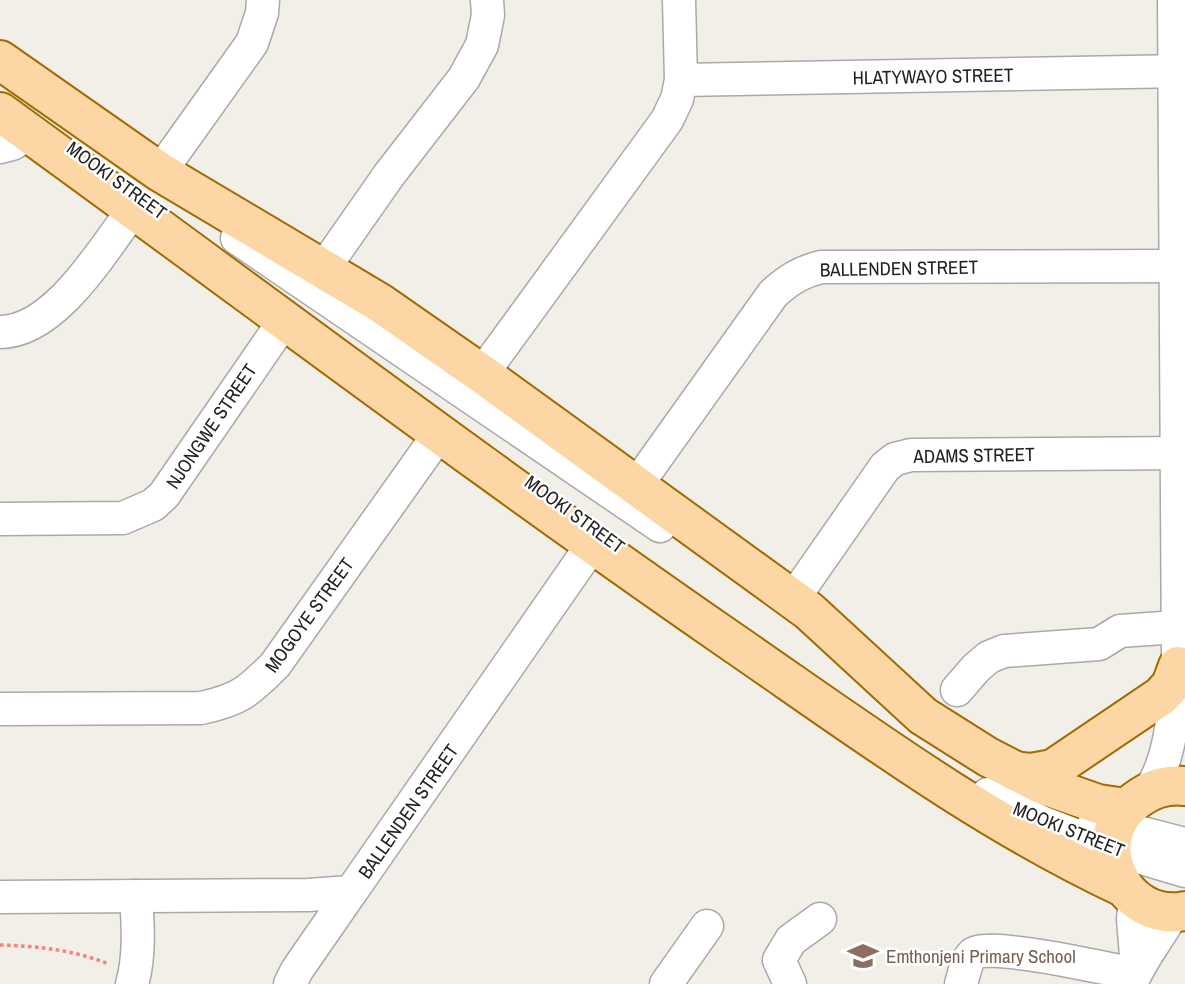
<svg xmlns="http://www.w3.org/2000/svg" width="1185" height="984" font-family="'Archivo Narrow',sans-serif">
<rect width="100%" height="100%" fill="#f2efe9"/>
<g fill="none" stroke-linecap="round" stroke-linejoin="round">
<g stroke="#a9a9a9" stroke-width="35">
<g id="minor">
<path d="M681,80L1185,71"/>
<path d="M0,147L12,144L29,133"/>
<path d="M160,172L252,43L262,13L263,0"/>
<path d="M237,238L660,526"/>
<path d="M324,268L389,175L464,78L482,45L488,15L487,0"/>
<path d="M0,332C55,332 102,251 133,210"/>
<path d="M482,374L667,120L677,99L681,80L679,0"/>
<path d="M636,486L773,294C788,280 801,272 821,267L1185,266"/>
<path d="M0,519L123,518L153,505L164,495L284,321"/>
<path d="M793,599L885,467L895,459L911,455L1185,453"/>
<path d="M957,690L976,668L989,657L1004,651L1099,644L1120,631L1177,627"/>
<path d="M0,709L201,708C239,700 248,692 275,665L439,434"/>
<path d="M1150,790C1173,755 1173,707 1178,666L1174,0"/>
<path d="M988,794L1041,822L1111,849L1185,871"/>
<path d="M1095,821L1185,844"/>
<path d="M0,897L308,895L351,892L592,545"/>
<path d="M1135,899L1133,919L1137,968"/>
<path d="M132,984C140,957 138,924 136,896"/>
<path d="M290,984L297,970L351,892"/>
<path d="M666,984L707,926"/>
<path d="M790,984L779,960L791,940L820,919"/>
<path d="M961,984C964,975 966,960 973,954C987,941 1111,970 1135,974"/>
<path d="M1131,984C1141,959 1159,938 1172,914"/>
</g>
</g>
<g stroke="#a06b00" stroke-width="42">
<g id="major">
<path d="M0,60L160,172L380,303L482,374L809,611L923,716L988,757L1041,784L1098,804L1126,808"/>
<path d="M0,112C243,288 482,469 728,639C856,727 982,821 1123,887"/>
<path d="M1015,771L1031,773L1053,769L1161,696L1171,685L1178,666"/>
<path d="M1185,786C1165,784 1151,789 1135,801C1084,840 1123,924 1185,911"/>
</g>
</g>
<path stroke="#fa8072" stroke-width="3.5" stroke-dasharray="3.5 3.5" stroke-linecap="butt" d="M0,945C38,946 73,950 109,964"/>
<use href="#minor" stroke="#fff" stroke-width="32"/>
<use href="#major" stroke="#fcd6a4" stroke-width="38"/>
</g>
<defs>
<g id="school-bare" transform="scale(2.415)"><path d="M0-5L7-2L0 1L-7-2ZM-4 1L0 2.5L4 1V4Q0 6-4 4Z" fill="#8d6e63" stroke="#fff" stroke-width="2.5" paint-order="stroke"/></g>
</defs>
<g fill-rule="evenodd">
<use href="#school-bare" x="863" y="956"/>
</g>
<g text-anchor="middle" stroke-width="5" stroke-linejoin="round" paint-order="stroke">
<g font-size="19" fill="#222" stroke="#fff">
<text transform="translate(933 76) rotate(-1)" y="7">HLATYWAYO STREET</text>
<text transform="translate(117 180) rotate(36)" y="7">MOOKI STREET</text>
<text transform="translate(899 268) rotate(-1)" y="7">BALLENDEN STREET</text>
<text transform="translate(211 426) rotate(-56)" y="7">NJONGWE STREET</text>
<text transform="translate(974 455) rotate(-1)" y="7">ADAMS STREET</text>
<text transform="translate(575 514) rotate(36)" y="7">MOOKI STREET</text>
<text transform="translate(309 615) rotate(-54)" y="7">MOGOYE STREET</text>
<text transform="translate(408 811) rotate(-55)" y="7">BALLENDEN STREET</text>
<text transform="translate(1069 829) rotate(22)" y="7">MOOKI STREET</text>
</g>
<g font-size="19" fill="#785e54" stroke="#fff" text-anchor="start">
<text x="886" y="963">Emthonjeni Primary School</text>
</g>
</g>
</svg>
